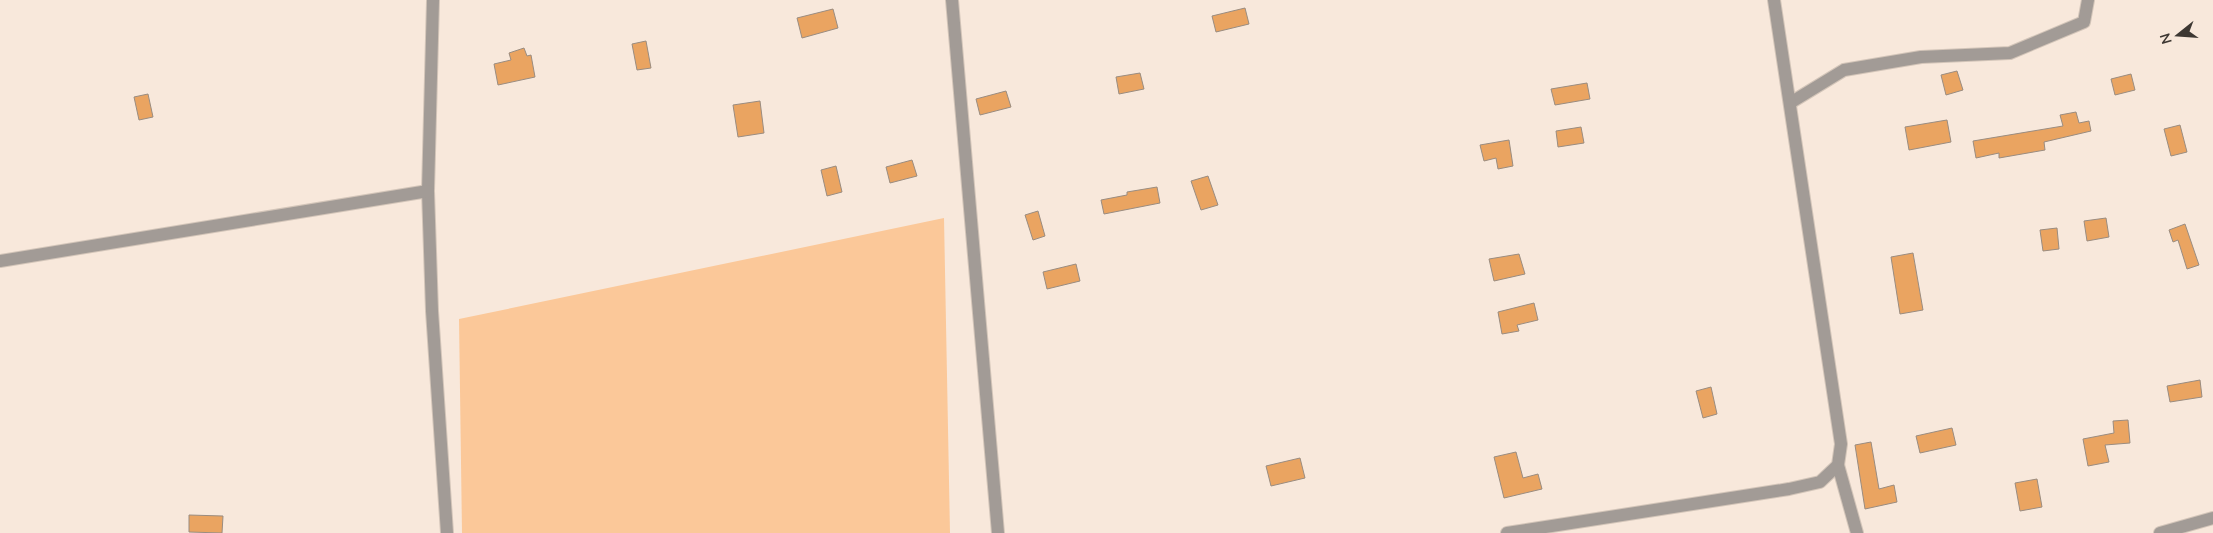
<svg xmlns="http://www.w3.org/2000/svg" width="2213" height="533" font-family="'Nunito Sans',sans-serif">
<rect width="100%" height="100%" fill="#f8e8db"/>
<path fill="#fbc899" d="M944,218L950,533H462L459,319Z"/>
<g fill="#eaa461" stroke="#9a8c80">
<path d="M1245,8L1249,24L1216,32L1212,16Z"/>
<path d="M833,9L838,28L802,38L797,18Z"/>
<path d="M646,41L651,68L637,70L632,44Z"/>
<path d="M524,48L527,56L531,55L535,77L498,85L494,64L511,60L509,53Z"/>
<path d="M1957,71L1963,90L1946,95L1941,75Z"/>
<path d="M1140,73L1144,89L1119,94L1116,77Z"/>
<path d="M2131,74L2135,90L2115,95L2111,79Z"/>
<path d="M1587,83L1590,99L1555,105L1551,89Z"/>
<path d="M1006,91L1011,107L980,115L976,99Z"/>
<path d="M148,94L153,117L139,120L134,97Z"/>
<path d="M760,101L764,133L738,137L733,105Z"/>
<path d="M2076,112L2079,123L2089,121L2091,131L2044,142L2045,150L1999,158V153L1976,158L1973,141L2063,126L2060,115Z"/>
<path d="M1947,120L1951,142L1909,150L1905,127Z"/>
<path d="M2180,125L2187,152L2171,156L2164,129Z"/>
<path d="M1581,127L1584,143L1558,147L1556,131Z"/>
<path d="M1509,140L1513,166L1498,169L1496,158L1484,161L1480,145Z"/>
<path d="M912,160L917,176L890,183L886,167Z"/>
<path d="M836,166L842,192L827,196L821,170Z"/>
<path d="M1208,176L1218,205L1201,210L1191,181Z"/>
<path d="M1157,187L1160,203L1104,214L1101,200L1127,195V192Z"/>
<path d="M1038,211L1045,236L1033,240L1025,215Z"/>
<path d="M2106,218L2109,237L2087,241L2084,221Z"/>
<path d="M2185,224L2199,265L2187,269L2178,240L2173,242L2169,230Z"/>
<path d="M2057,228L2059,249L2043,251L2040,230Z"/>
<path d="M1913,253L1923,310L1900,314L1891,257Z"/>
<path d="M1519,254L1525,274L1494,281L1489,259Z"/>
<path d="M1076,264L1080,281L1047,289L1043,272Z"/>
<path d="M1534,303L1538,320L1517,325L1519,331L1502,334L1498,312Z"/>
<path d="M2200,380L2202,397L2170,402L2167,386Z"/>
<path d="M1711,387L1717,414L1703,418L1696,391Z"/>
<path d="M2128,420L2130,443L2105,445L2109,462L2088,466L2083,439L2114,433L2113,421Z"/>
<path d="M1952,428L1956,445L1920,453L1916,436Z"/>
<path d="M1871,442L1879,489L1894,485L1897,502L1865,509L1855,445Z"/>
<path d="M1516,452L1523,478L1538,474L1542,489L1504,498L1494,457Z"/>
<path d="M1300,458L1305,478L1271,486L1266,466Z"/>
<path d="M2037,479L2042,507L2020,511L2015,483Z"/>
<path d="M189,515L223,516L222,533L189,532Z"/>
</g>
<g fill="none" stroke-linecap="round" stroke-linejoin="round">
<g stroke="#d3c5b9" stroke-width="14">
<g id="minor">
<path d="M433,0L428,191L432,311L447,533"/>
<path d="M952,0L998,533"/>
<path d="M1790,103L1844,70L1921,57L2010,53L2084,22L2088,0"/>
<path d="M0,261L428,191"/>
<path d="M1838,465L1857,533"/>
<path d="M1507,533L1789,489L1820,482L1838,465L1841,444L1774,0"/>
<path d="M2160,533L2213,518"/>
</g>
</g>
<use href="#minor" stroke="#a29b96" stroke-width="12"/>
</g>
<g transform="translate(2178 35) rotate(253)" stroke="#f8e8db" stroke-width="4" paint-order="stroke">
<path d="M0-4L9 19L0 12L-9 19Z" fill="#3d3732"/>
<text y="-8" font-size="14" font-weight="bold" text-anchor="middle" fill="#3d3732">N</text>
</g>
</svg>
